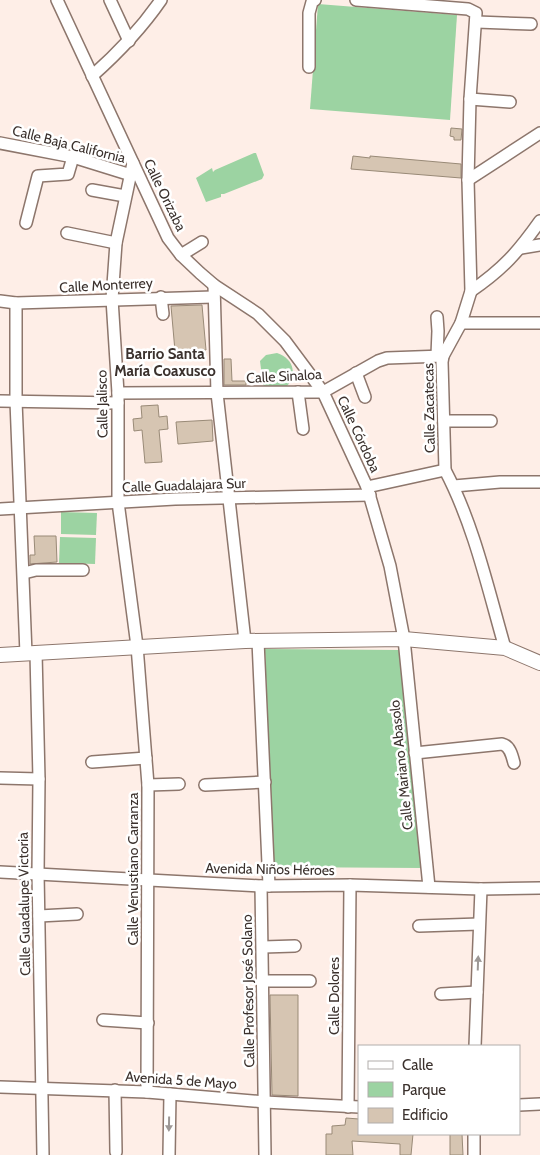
<svg xmlns="http://www.w3.org/2000/svg" width="540" height="1155" font-family="Cabin,sans-serif">
<rect width="100%" height="100%" fill="#feeee7"/>
<g fill="#9cd3a2">
<path d="M318,4L457,15L450,120L310,109Z"/>
<path d="M254,153H256L264,175L262,179L224,194H221V197L206,202L196,178L212,168L213,172L215,170Z"/>
<path d="M277,353C295,359 298,377 284,389L265,387L263,385L260,361L266,355Z"/>
<path d="M61,512L97,513L96,535L61,534Z"/>
<path d="M60,537L96,538L95,564L59,563Z"/>
<path d="M265,649L400,650L421,868L273,867Z"/>
</g>
<g fill="#d6c5b2" stroke="#998a77">
<path d="M451,128L462,129L461,140H454V137L450,136Z"/>
<path d="M353,156L370,158V156L461,164V178L351,169Z"/>
<path d="M202,305L206,350L175,351L171,306Z"/>
<path d="M224,359H231L232,381H246V385H224Z"/>
<path d="M158,405L159,417L167,416L168,429L159,430L162,462L145,463L142,430L134,431L133,419L142,418L141,406Z"/>
<path d="M212,420L213,441L178,444L176,422Z"/>
<path d="M34,536H56L57,562L30,564V555H35Z"/>
<path d="M270,995H298V1096L272,1095Z"/>
<path d="M346,1118L359,1119V1134H413L411,1155H400V1144L352,1141L353,1155H326V1134H332V1126L345,1125Z"/>
<path d="M450,1134H462L463,1155H450Z"/>
</g>
<g fill="none" stroke-linecap="round" stroke-linejoin="round">
<g stroke="#8d766c" stroke-width="14">
<g id="minor">
<path d="M57,0L168,238L181,255L200,273L214,285L258,314L285,341L323,392L367,487L390,566L404,639L429,887"/>
<path d="M110,0L129,41"/>
<path d="M356,0L468,9L476,13L470,99L468,180L471,291L461,323L443,356L442,362L445,470C474,525 488,589 505,648"/>
<path d="M477,22L531,24"/>
<path d="M309,67V13L312,2L315,0"/>
<path d="M92,76C118,53 141,29 161,0"/>
<path d="M470,99L510,102"/>
<path d="M0,143L73,157L131,175"/>
<path d="M133,163L116,243L112,299L118,393V502L137,646L148,785L147,1092"/>
<path d="M468,180L540,133"/>
<path d="M92,190L125,196"/>
<path d="M26,223L38,176L68,174L73,157"/>
<path d="M67,233L116,243"/>
<path d="M521,248L540,245"/>
<path d="M181,255L202,242"/>
<path d="M214,285L217,393L245,641"/>
<path d="M471,291C503,269 518,252 540,221"/>
<path d="M161,297L163,314"/>
<path d="M0,301L16,303L213,297"/>
<path d="M16,303V401L26,654"/>
<path d="M437,317L438,331L437,355"/>
<path d="M461,323H540"/>
<path d="M356,373L365,397"/>
<path d="M298,392L303,429"/>
<path d="M118,393L323,392L378,361L387,358L443,356"/>
<path d="M0,401L118,403"/>
<path d="M444,421H491"/>
<path d="M454,486L500,482H540"/>
<path d="M367,487L445,470"/>
<path d="M0,509L175,499L370,495"/>
<path d="M24,573L36,570H83"/>
<path d="M258,641L269,886"/>
<path d="M36,653L39,779L38,873L43,1155"/>
<path d="M415,753L502,744C510,746 512,755 514,763"/>
<path d="M92,762L146,758"/>
<path d="M0,778L39,779"/>
<path d="M148,785L179,784"/>
<path d="M205,785L265,782"/>
<path d="M0,872L261,886L350,885L481,889L540,888"/>
<path d="M261,886L265,1155"/>
<path d="M39,916L77,914"/>
<path d="M419,926L479,924"/>
<path d="M263,947L295,946"/>
<path d="M263,981H310"/>
<path d="M441,994L477,992"/>
<path d="M103,1020L148,1023"/>
<path d="M475,1046L481,889"/>
<path d="M0,1087L147,1092L265,1102L359,1107"/>
<path d="M115,1090L116,1152"/>
<path d="M519,1105L540,1104"/>
<path d="M348,1107L350,885"/>
<path d="M169,1155L170,1094"/>
<path d="M474,1155V1134"/>
</g>
</g>
<g stroke="#8d766c" stroke-width="16">
<path id="tertiary" d="M0,655L245,641L404,639L505,648L540,663"/>
</g>
<use href="#minor" stroke="#fff" stroke-width="11"/>
<use href="#tertiary" stroke="#fff" stroke-width="14"/>
</g>
<defs><path id="oneway-solid" d="M-6-.8H1V-3.2L6.5 0L1 3.2V.8H-6Z" transform="scale(1.25)"/></defs>
<g fill="#9d9896">
<use href="#oneway-solid" transform="translate(478 963) rotate(-88)"/>
<use href="#oneway-solid" transform="translate(169 1124) rotate(91)"/>
</g>
<g text-anchor="middle" stroke-width="5" stroke-linejoin="round" paint-order="stroke">
<g font-size="14" fill="#3b312d" stroke="#fff">
<text transform="translate(69 144) rotate(14)" y="5">Calle Baja California</text>
<text transform="translate(165 195) rotate(64)" y="5">Calle Orizaba</text>
<text transform="translate(106 285) rotate(-3)" y="5">Calle Monterrey</text>
<text transform="translate(284 376) rotate(-3)" y="5">Calle Sinaloa</text>
<text transform="translate(102 404) rotate(-91)" y="5">Calle Jalisco</text>
<text transform="translate(429 408) rotate(-91)" y="5">Calle Zacatecas</text>
<text transform="translate(359 434) rotate(65)" y="5">Calle Córdoba</text>
<text transform="translate(184 485) rotate(-2)" y="5">Calle Guadalajara Sur</text>
<text transform="translate(401 765) rotate(-96)" y="5">Calle Mariano Abasolo</text>
<text transform="translate(133 869) rotate(-90)" y="5">Calle Venustiano Carranza</text>
<text transform="translate(270 869) rotate(1)" y="5">Avenida Niños Héroes</text>
<text transform="translate(24 904) rotate(-91)" y="5">Calle Guadalupe Victoria</text>
<text transform="translate(248 991) rotate(-91)" y="5">Calle Profesor José Solano</text>
<text transform="translate(334 996) rotate(-90)" y="5">Calle Dolores</text>
<text transform="translate(181 1080) rotate(4)" y="5">Avenida 5 de Mayo</text>
</g>
<g font-size="15" font-weight="bold" fill="#3b312d" stroke="#fff">
<text x="165" y="359">Barrio Santa<tspan x="165" dy="17">María Coaxusco</tspan></text>
</g>
</g>
<rect x="358" y="1045" width="162" height="90" fill="#ffffff" stroke="#b1adab"/>
<rect x="368" y="1061" width="25" height="8" fill="#ffffff" stroke="#b1adab"/>
<text x="402" y="1070" font-size="15" fill="#3b312d">Calle</text>
<rect x="368" y="1082" width="25" height="15" fill="#9cd3a2" stroke="#b1adab"/>
<text x="402" y="1095" font-size="15" fill="#3b312d">Parque</text>
<rect x="368" y="1108" width="25" height="15" fill="#d6c5b2" stroke="#b1adab"/>
<text x="402" y="1120" font-size="15" fill="#3b312d">Edificio</text>
</svg>
